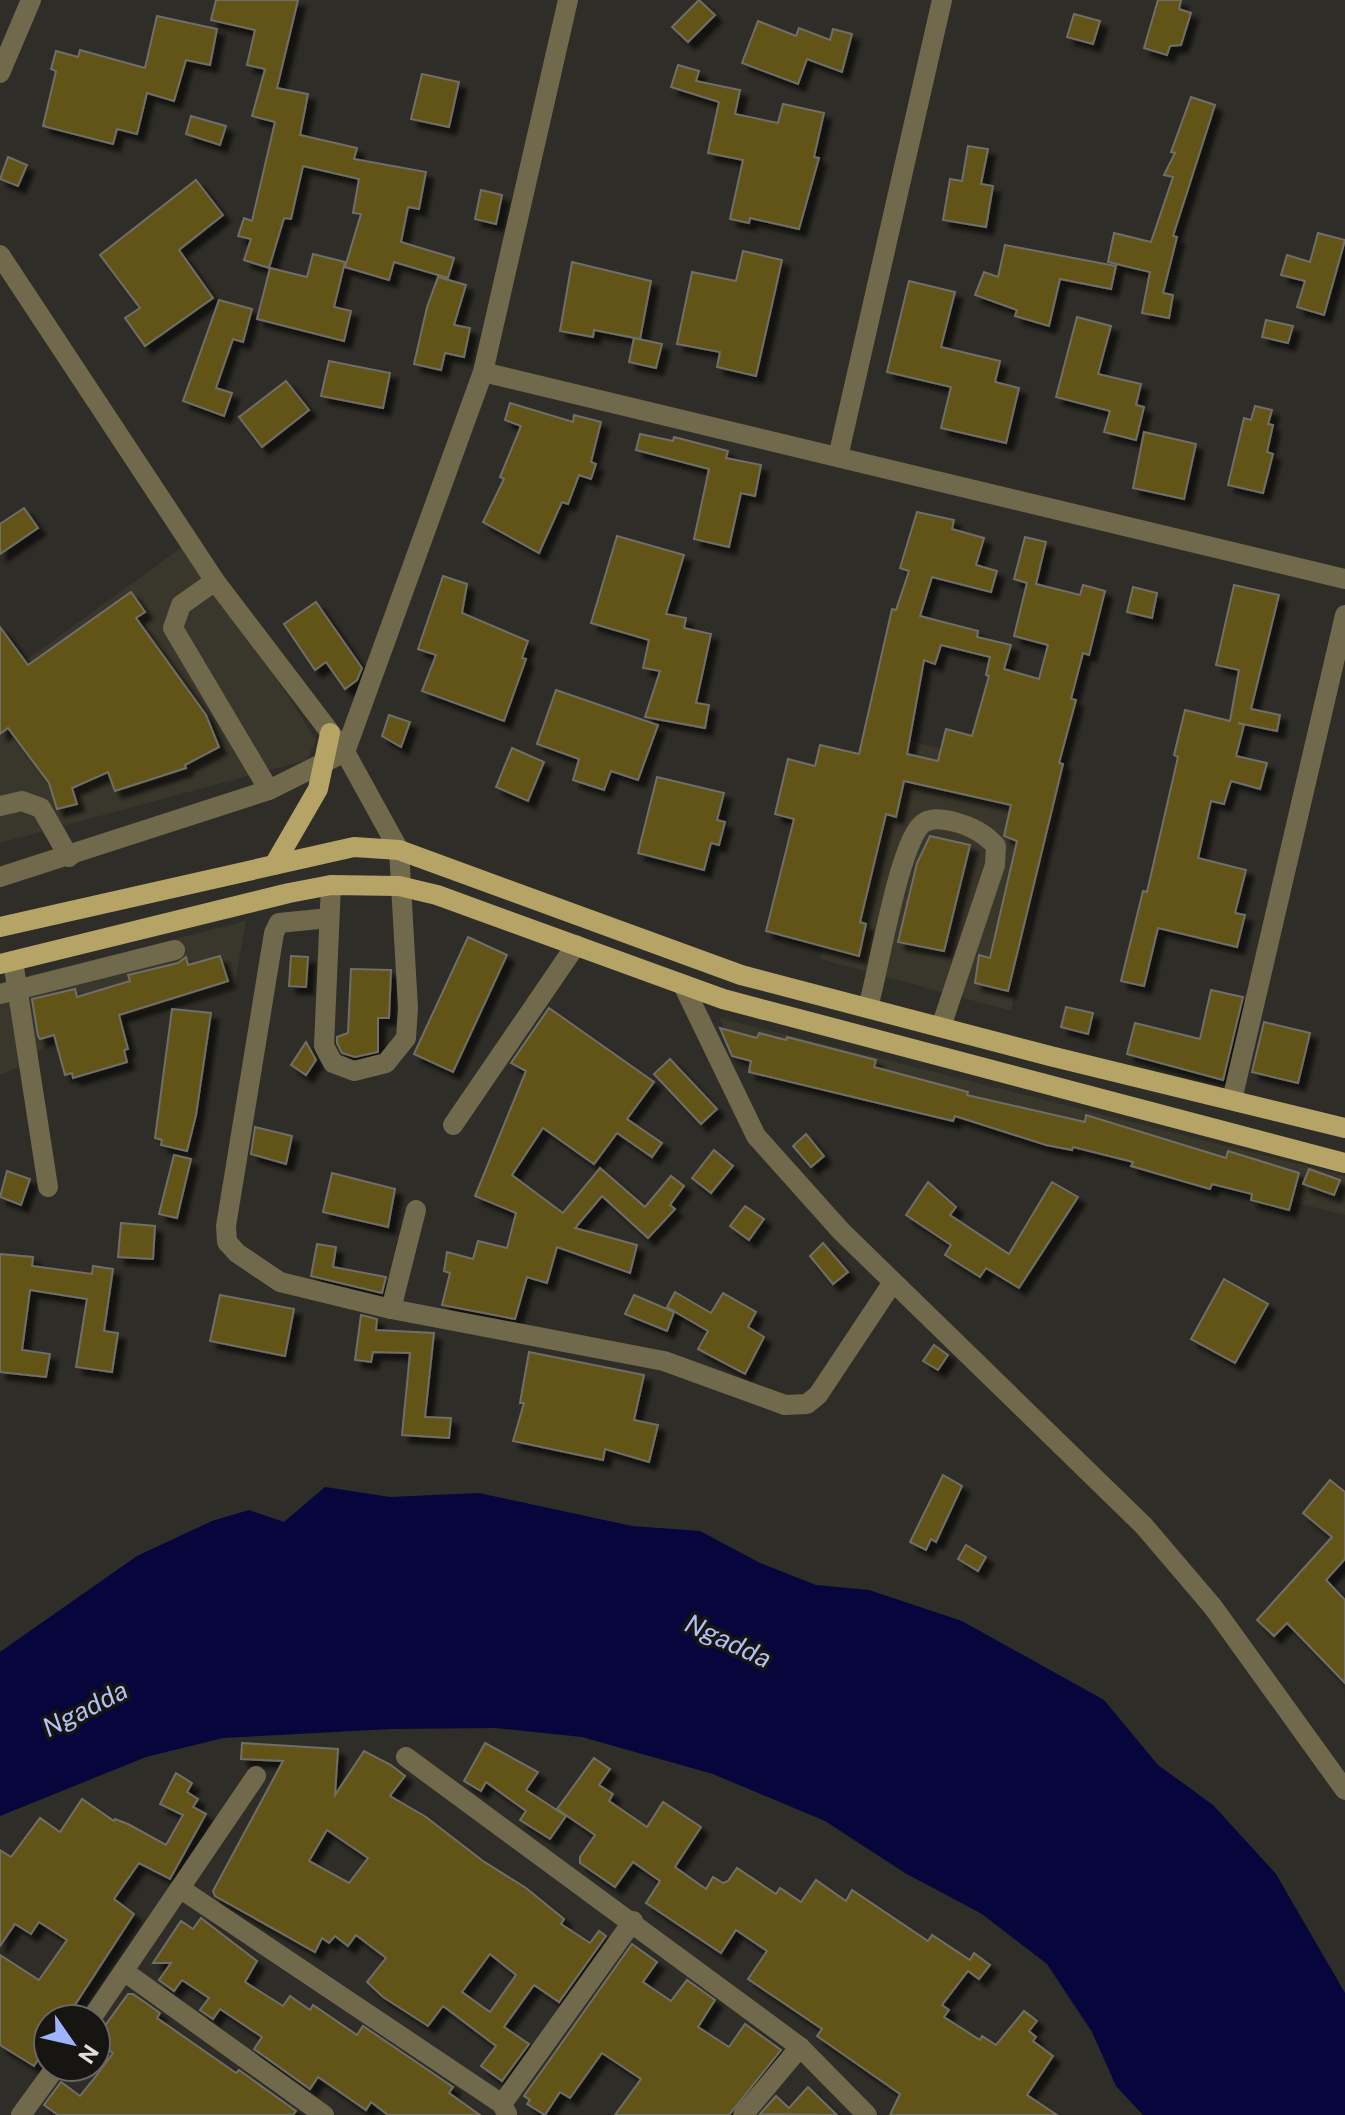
<svg xmlns="http://www.w3.org/2000/svg" width="1345" height="2115" font-family="'Public Sans',sans-serif">
<defs>
<filter id="shadow"><feDropShadow dx="7" dy="7" stdDeviation="2" flood-color="#0009"/></filter>
</defs>
<rect width="100%" height="100%" fill="#2e2d27"/>
<g fill="#39362b">
<path d="M189,542L316,740L307,760L0,843V679Z"/>
<path d="M877,733L1064,779L1011,1011L820,959Z"/>
<path d="M246,921L234,988L53,1039L19,1067L0,1075V983Z"/>
<path d="M720,1018L1345,1176V1215L739,1065Z"/>
</g>
<path fill="#06053c" d="M325,1487L390,1497L479,1493L632,1526L700,1531L760,1563L816,1585L869,1590L962,1621L1104,1700L1158,1765L1213,1805L1276,1874L1345,1993V2115H1143L1116,2086L1092,2032L1047,1964L982,1914L905,1873L825,1821L713,1774L582,1737L495,1728L391,1729L223,1738L146,1757L0,1816V1652L137,1556L212,1521L249,1510L284,1522Z"/>
<g fill="#625317" stroke="#6f6e67" stroke-width="2" fill-rule="evenodd" filter="url(#shadow)">
<path d="M216,0H298L277,88L308,94L300,135L357,148L354,159L426,172L419,209L408,207L401,242L454,258L448,278L394,262L389,280L345,267L361,214L353,213L359,179L303,166L291,219L284,218L269,268L244,260L251,239L238,236L244,218L252,221L275,122L252,116L265,69L247,65L255,30L211,20Z"/>
<path d="M699,0L715,15L688,42L672,27Z"/>
<path d="M1158,0H1181L1179,9L1191,13L1181,45L1170,46L1167,55L1144,48Z"/>
<path d="M1074,14L1100,21L1093,44L1067,37Z"/>
<path d="M157,16L217,29L210,65L186,60L174,101L147,93L137,134L117,129L113,144L43,126L56,71L51,69L56,51L78,57L80,50L145,68Z"/>
<path d="M758,21L796,36L799,28L830,40L833,29L852,34L842,72L807,59L798,84L742,63Z"/>
<path d="M678,65L699,71L696,81L740,90L735,114L778,123L783,104L824,113L814,157L819,158L799,229L750,218L749,223L730,219L743,160L708,153L719,102L671,87Z"/>
<path d="M422,74L459,82L449,127L411,119Z"/>
<path d="M1191,97L1215,105L1173,236L1177,237L1163,293L1173,295L1169,318L1142,313L1150,272L1108,262L1114,233L1151,242L1173,177L1164,175L1175,153L1171,152Z"/>
<path d="M191,116L226,126L220,145L186,134Z"/>
<path d="M968,146L988,149L981,184L993,186L986,227L943,220L950,179L962,181Z"/>
<path d="M8,157L27,165L18,186L0,179Z"/>
<path d="M196,180L223,215L179,250L213,298L145,346L125,318L140,308L100,255Z"/>
<path d="M481,190L502,195L496,224L475,219Z"/>
<path d="M1318,233L1345,240L1324,315L1297,307L1305,281L1281,275L1287,255L1310,262Z"/>
<path d="M1005,245L1116,266L1111,289L1060,279L1049,326L1015,316L1017,310L975,295L984,272L998,277Z"/>
<path d="M743,251L782,260L756,376L717,367L720,352L677,344L692,272L736,281Z"/>
<path d="M313,254L345,262L334,307L351,311L344,341L257,319L270,268L307,277Z"/>
<path d="M572,262L651,281L640,339L594,330L593,337L560,331Z"/>
<path d="M438,277L466,285L454,325L470,328L464,357L445,353L441,370L414,364L427,307Z"/>
<path d="M909,281L955,292L941,347L1000,361L995,382L1019,388L1006,443L941,428L951,387L887,372Z"/>
<path d="M219,300L252,309L243,342L233,339L216,388L232,393L224,416L183,401Z"/>
<path d="M1077,317L1111,326L1098,374L1141,384L1136,405L1144,407L1136,440L1104,432L1110,411L1056,397Z"/>
<path d="M1266,320L1293,326L1288,343L1262,337Z"/>
<path d="M634,338L662,344L656,368L629,362Z"/>
<path d="M329,361L390,373L383,408L321,396Z"/>
<path d="M286,381L309,410L262,447L239,417Z"/>
<path d="M510,403L573,422L574,415L601,422L591,462L596,464L591,479L579,475L568,504L562,502L539,553L483,522L504,479L500,477L521,426L505,420Z"/>
<path d="M1255,406L1272,410L1268,424L1273,425L1267,452L1273,454L1263,493L1228,485L1244,418L1251,420Z"/>
<path d="M1144,432L1196,444L1184,499L1133,488Z"/>
<path d="M640,434L673,441L674,437L728,451L726,458L761,465L755,496L741,493L729,547L694,539L709,469L636,450Z"/>
<path d="M24,508L38,528L0,554V524Z"/>
<path d="M917,512L954,520L952,529L984,538L976,565L997,571L991,592L932,577L920,616L978,631L977,637L1011,645L1004,669L1039,679L1048,645L1014,636L1027,583L1014,579L1025,537L1046,542L1036,584L1080,595L1083,585L1105,591L1089,655L1083,653L1071,699L1076,700L1059,763L1063,764L1008,991L975,983L979,955L990,958L1017,841L1004,836L1011,805L904,781L896,817L886,814L860,922L866,924L859,956L766,931L794,819L775,814L788,759L815,766L820,745L859,754L892,609L896,610L909,571L900,568ZM941,645L990,657L986,675L989,676L972,736L946,729L938,761L907,754L924,660L935,664Z"/>
<path d="M617,536L684,555L666,614L686,618L684,628L711,634L696,703L709,705L705,728L645,717L660,671L643,668L649,640L591,623Z"/>
<path d="M443,576L467,584L462,613L528,641L522,658L526,659L504,721L422,691L436,655L418,649Z"/>
<path d="M1234,585L1279,595L1251,709L1280,715L1277,731L1238,723L1244,725L1236,756L1267,763L1260,789L1231,781L1224,804L1211,801L1198,858L1246,870L1235,913L1245,915L1237,947L1158,928L1144,986L1121,981L1143,891L1147,892L1178,757L1174,755L1185,710L1230,721L1239,670L1216,665Z"/>
<path d="M1133,587L1157,593L1152,618L1127,612Z"/>
<path d="M131,592L145,612L136,618L206,715L219,747L185,765L186,768L115,791L108,772L72,788L77,804L57,809L49,783L8,728L0,734V627L28,665Z"/>
<path d="M316,602L362,668L357,680L345,689L326,662L315,670L284,624Z"/>
<path d="M556,690L658,725L638,780L611,771L604,790L573,780L579,759L537,744Z"/>
<path d="M389,715L410,722L401,747L382,736Z"/>
<path d="M512,748L544,762L528,801L496,787Z"/>
<path d="M657,777L724,793L717,820L725,822L719,845L711,843L704,870L638,853Z"/>
<path d="M930,836L970,845L944,951L898,942L917,863Z"/>
<path d="M468,937L507,955L453,1072L414,1054Z"/>
<path d="M220,956L228,981L119,1015L128,1049L124,1050L127,1062L73,1078L72,1073L65,1075L54,1035L40,1039L38,1036L32,999L75,989L77,997L130,981L128,975L178,963L186,957L188,965Z"/>
<path d="M291,956L308,957L306,987L289,986Z"/>
<path d="M351,969L391,970L389,1018H378V1052L355,1057L342,1053L337,1043V1037L348,1033Z"/>
<path d="M1211,990L1243,997L1223,1080L1127,1054L1135,1023L1200,1039Z"/>
<path d="M1066,1007L1093,1013L1088,1034L1061,1027Z"/>
<path d="M549,1008L654,1082L627,1119L662,1143L652,1157L617,1133L594,1164L543,1128L512,1175L563,1213L600,1168L645,1207L671,1176L684,1186L670,1205L675,1209L648,1238L602,1196L575,1228L637,1245L630,1273L557,1247L547,1283L527,1277L515,1319L442,1305L450,1273L444,1271L447,1252L473,1259L478,1241L507,1248L516,1213L475,1196L526,1071L511,1063Z"/>
<path d="M172,1009L211,1013L196,1115L187,1151L161,1145L162,1140L155,1138Z"/>
<path d="M1264,1022L1310,1033L1298,1083L1252,1072Z"/>
<path d="M720,1028L757,1038L759,1033L786,1040L787,1037L876,1060L874,1067L968,1092L967,1095L1085,1122L1086,1115L1226,1158L1228,1151L1299,1173L1289,1210L1251,1200L1252,1194L1212,1184L1210,1189L1131,1166L1133,1162L1073,1147L1072,1150L1046,1145L955,1116L953,1121L749,1072L751,1061L732,1056Z"/>
<path d="M306,1042L316,1060L306,1075L291,1065Z"/>
<path d="M670,1059L717,1109L701,1124L654,1074Z"/>
<path d="M255,1127L292,1136L286,1164L251,1154Z"/>
<path d="M806,1134L824,1156L811,1167L793,1146Z"/>
<path d="M714,1150L733,1166L711,1193L692,1178Z"/>
<path d="M174,1155L191,1159L177,1218L159,1214Z"/>
<path d="M1309,1169L1340,1180L1334,1195L1303,1184Z"/>
<path d="M7,1171L30,1179L21,1205L0,1197Z"/>
<path d="M332,1173L395,1189L388,1227L323,1212Z"/>
<path d="M928,1182L956,1207L950,1215L1009,1254L1052,1182L1078,1197L1019,1288L986,1268L980,1277L945,1255L951,1245L906,1215Z"/>
<path d="M745,1206L764,1219L749,1240L730,1226Z"/>
<path d="M121,1223L155,1226L153,1259L118,1257Z"/>
<path d="M823,1243L848,1272L833,1284L810,1256Z"/>
<path d="M317,1244L336,1247L333,1267L386,1277L382,1293L311,1276Z"/>
<path d="M0,1254L33,1257L32,1266L92,1274L93,1266L113,1269L104,1331L118,1333L112,1372L76,1367L87,1299L30,1290L22,1350L50,1354L46,1377L0,1372Z"/>
<path d="M1224,1279L1268,1304L1235,1363L1191,1339Z"/>
<path d="M675,1292L711,1313L723,1293L756,1312L748,1327L764,1337L745,1374L698,1349L708,1331L667,1307Z"/>
<path d="M220,1295L294,1309L285,1356L210,1341Z"/>
<path d="M634,1295L674,1312L667,1331L625,1314Z"/>
<path d="M361,1315L377,1319L376,1330L434,1333L425,1417L451,1418L449,1438L402,1435L410,1353L373,1352L371,1362L355,1360Z"/>
<path d="M934,1345L948,1355L938,1370L923,1361Z"/>
<path d="M529,1352L644,1375L634,1420L658,1425L649,1462L605,1449L603,1460L513,1441L524,1403H520Z"/>
<path d="M943,1475L962,1486L936,1542L931,1539L926,1550L910,1542Z"/>
<path d="M1330,1480L1345,1492V1559L1326,1580L1345,1600V1683L1287,1623L1274,1636L1257,1620L1332,1537L1303,1513Z"/>
<path d="M966,1545L986,1557L978,1571L958,1559Z"/>
<path d="M242,1743L338,1749L335,1795L364,1751L391,1765L405,1776L390,1796L426,1817L483,1861L526,1888L564,1919L561,1924L590,1943L599,1931L606,1936L559,2002L534,1985L504,2027L529,2044L502,2081L481,2066L496,2046L443,2006L428,2026L383,1997L367,1982L386,1958L356,1935L348,1946L335,1936L329,1943L322,1938L315,1952L215,1896L213,1891L283,1761L241,1759ZM327,1830L368,1858L349,1883L309,1861ZM490,1954L516,1975L490,2012L462,1992Z"/>
<path d="M485,1743L538,1772L526,1790L566,1816L550,1839L520,1820L526,1811L486,1782L481,1791L464,1781Z"/>
<path d="M594,1758L610,1769L599,1785L613,1794L609,1801L647,1827L663,1802L701,1827L675,1867L706,1889L713,1877L723,1883L728,1881L737,1868L776,1894L780,1888L801,1902L816,1880L846,1901L852,1890L928,1941L932,1935L970,1960L974,1953L990,1965L979,1979L968,1971L942,2005L949,2010L944,2017L980,2040L982,2036L996,2045L1024,2011L1037,2021L1029,2031L1036,2037L1033,2041L1053,2056L1027,2095L1057,2115H890L900,2094L817,2036L822,2029L748,1979L767,1951L736,1930L721,1953L646,1903L660,1881L633,1862L615,1887L580,1863V1857L595,1835L557,1809Z"/>
<path d="M176,1773L192,1783L187,1792L198,1799L193,1807L206,1814L170,1879L139,1863L114,1899L134,1914L73,2008L80,2012L78,2019H48V2044L34,2066L0,2045V1955L39,1980L67,1940L39,1922L31,1934L15,1924L0,1946V1850L11,1857L40,1818L60,1832L82,1799L114,1821L115,1819L128,1824L166,1845L183,1815L160,1804Z"/>
<path d="M201,1918L257,1961L245,1982L283,2006L290,1996L310,2010L313,2005L357,2035L363,2026L453,2087L449,2093L480,2115H388L371,2102L366,2110L318,2077L310,2089L254,2049L262,2037L220,2009L213,2019L200,2010L209,1998L182,1980L174,1991L159,1980L171,1963H153L181,1921L193,1929Z"/>
<path d="M632,1944L657,1962L643,1982L671,2001L687,1980L715,2000L698,2027L729,2047L745,2024L781,2050L729,2115H615L641,2079L602,2053L570,2098L560,2092L545,2115L527,2104L530,2100L524,2096Z"/>
<path d="M128,1994H133L160,2013L157,2018L226,2066L236,2073L239,2070L296,2111L293,2115H58L44,2105L61,2082L80,2096L93,2080L113,2053L96,2042V2038Z"/>
<path d="M808,2087L837,2115L760,2114L776,2096L789,2108Z"/>
</g>
<g fill="none" stroke-linecap="round" stroke-linejoin="round">
<g stroke="#71694b" stroke-width="20">
<path d="M0,73L31,0"/>
<path d="M0,255L215,581L345,752L399,850L408,1008L406,1038L386,1063L354,1071L333,1063L324,1046L331,885"/>
<path d="M483,372L1345,579"/>
<path d="M838,457L942,0"/>
<path d="M215,581L181,605L173,628L269,790"/>
<path d="M0,806L22,801L41,808L69,857"/>
<path d="M0,877L269,790L345,752L483,372L568,0"/>
<path d="M329,918L279,923L274,933L226,1226L227,1242L237,1253L280,1282L391,1309L664,1361L785,1405L807,1404L818,1395L893,1282"/>
<path d="M13,961L48,1187"/>
<path d="M683,985L756,1136L841,1231L1144,1526L1213,1607L1345,1790"/>
<path d="M0,994L175,950"/>
<path d="M868,1007C878,975 900,834 925,822C935,817 945,820 955,822C972,827 984,833 996,846L995,865L941,1027"/>
<path d="M1232,1100L1345,615"/>
<path d="M453,1125L576,945"/>
<path d="M391,1309L416,1210"/>
<path d="M406,1757L800,2047L867,2115"/>
<path d="M181,1889L502,2104"/>
<path d="M125,1972L324,2115"/>
<path d="M91,2019L256,1776"/>
<path d="M507,2114L502,2104L633,1921"/>
<path d="M21,2115L56,2067"/>
<path d="M743,2115L800,2047"/>
</g>
<g stroke="#b5a465" stroke-width="20">
<path d="M274,865L318,789L330,733"/>
<path d="M0,927L354,847L399,850L741,975L1050,1056L1345,1128"/>
<path d="M0,964L289,893L331,885L399,886L437,895L723,999L1345,1163"/>
</g>
</g>
<g text-anchor="middle" stroke-width="7" stroke-linejoin="round" paint-order="stroke">
<g font-size="26" font-style="italic" fill="#b2c2f8" stroke="#161512">
<text transform="translate(728 1641) rotate(25)" y="9">Ngadda</text>
<text transform="translate(85 1709) rotate(-27)" y="9">Ngadda</text>
</g>
</g>
<g transform="translate(72 2043) rotate(124)"><circle r="38" fill="#161512" stroke="#676662" stroke-width="2"/>
<path d="M0-6L14 30L0 20L-14 30Z" fill="#9eb4fd"/>
<text y="-12" font-size="22" font-weight="bold" text-anchor="middle" fill="#e0dfdb">N</text>
</g>
</svg>
